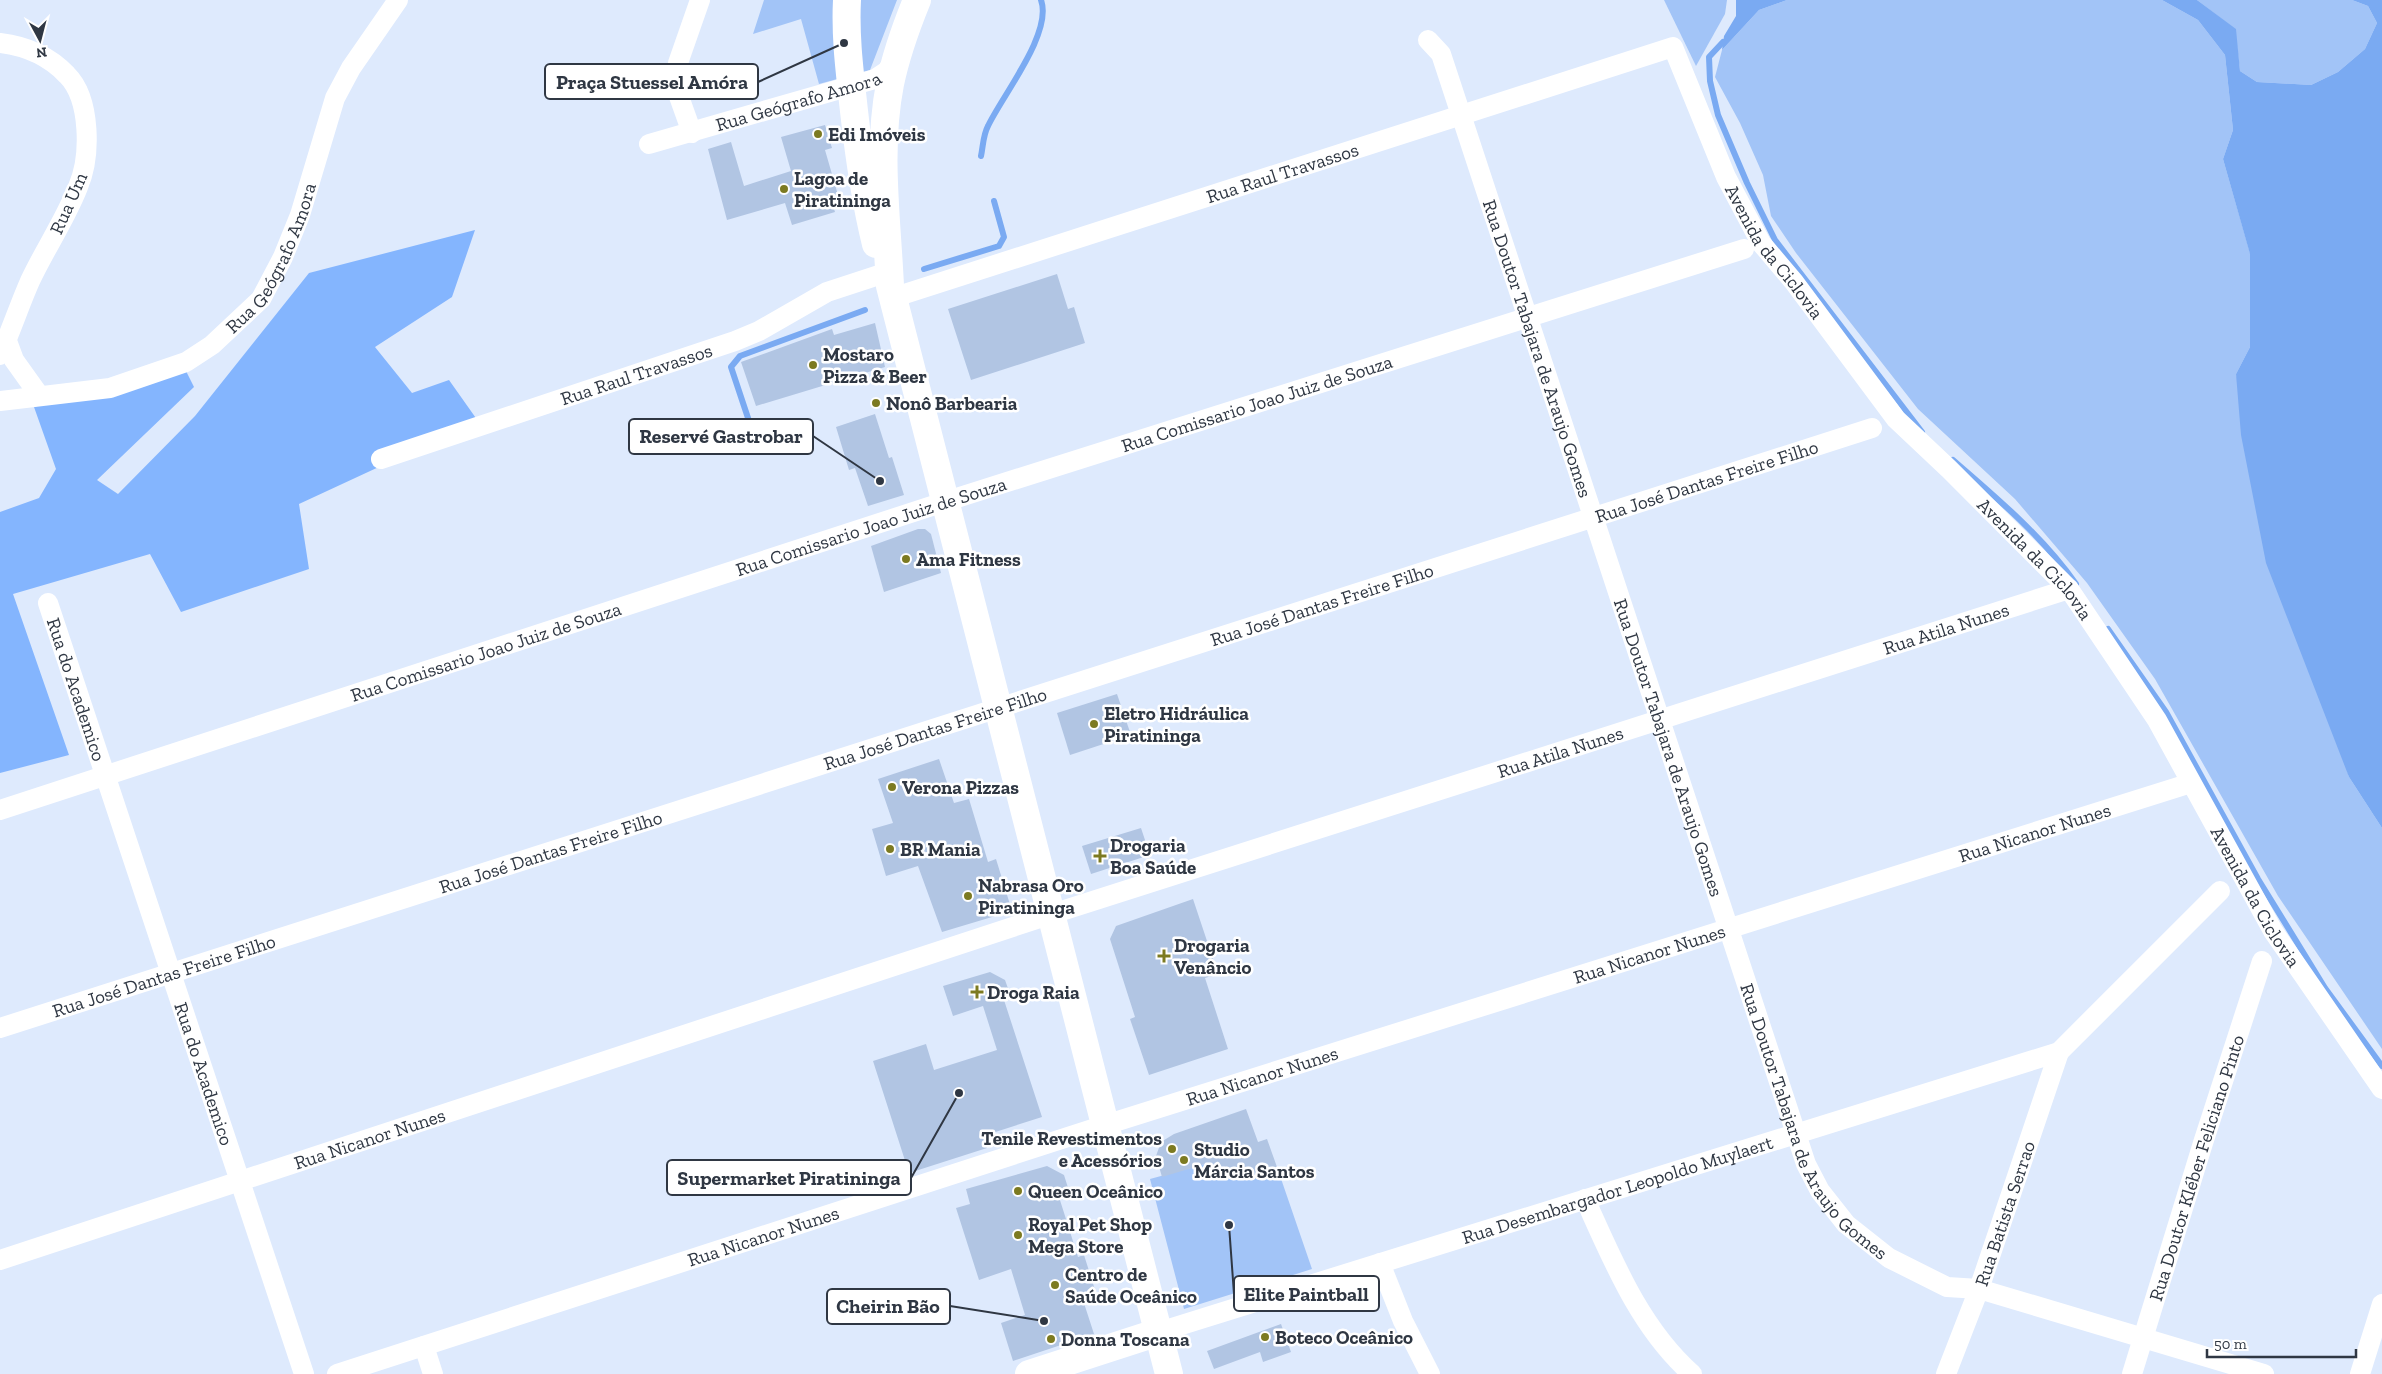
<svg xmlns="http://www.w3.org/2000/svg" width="2382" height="1374" font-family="'Zilla Slab',serif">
<rect width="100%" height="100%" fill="#deeafd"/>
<g fill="#a2c4f7">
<path d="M764,0H897L870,70L819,84L801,19L753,34Z"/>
<path d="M1664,0H1727L1725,14L1696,66Z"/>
<path d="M1787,0H2162L2198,20L2225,55L2233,130L2223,159L2250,253V347L2236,374L2349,777L2382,828V1049L2278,896L2155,679L2087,583L2015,499L1918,409L1796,253L1771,216L1763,175L1740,123L1715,77L1722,50L1759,10Z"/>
<path d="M2197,0H2352L2368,6L2377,23L2365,49L2338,72L2311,85L2257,82L2240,71L2235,29Z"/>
<path d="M1205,1164L1218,1180L1252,1167L1255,1175L1277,1167L1312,1269L1184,1309L1150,1179Z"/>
</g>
<path fill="#84b5fe" d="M475,230L452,297L375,347L412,393L449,380L478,421L299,504L309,569L181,612L150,554L13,594L69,755L0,773V512L39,498L56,469L34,407L124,378L184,367L194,387L97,480L118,494L195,416L309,273Z"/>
<g fill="#7aaaf2">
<path d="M1736,0H1787L1759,10L1722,50L1724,36L1736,16Z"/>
<path d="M2162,0H2197L2236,29L2240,71L2257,82L2311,85L2338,72L2365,49L2377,23L2368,6L2352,0H2382V828L2349,777L2266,563L2241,435L2236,374L2250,347V254L2223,159L2233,130L2225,55L2198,20Z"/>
</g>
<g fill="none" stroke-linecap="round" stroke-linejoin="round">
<g stroke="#7aaaf2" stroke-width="6">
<path d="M1723,42L1709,57L1710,81L1718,115L1747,183L1775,240L1922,432"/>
<path d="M981,156C983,147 983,135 988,126C1002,96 1053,33 1041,0"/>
<path d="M924,269L999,246L1004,237L994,201"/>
<path d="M749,421L731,367L740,356L865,310"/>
<path d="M1953,460C1997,498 2043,537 2076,584"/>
<path d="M2108,629L2166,712L2258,879L2325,988L2382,1066"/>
</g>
</g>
<g fill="#b1c5e3">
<path d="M825,125L832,148L825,150L838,195L830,197L835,212L792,225L785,203L727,220L708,149L731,142L744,186L791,171L781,137Z"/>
<path d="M1057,274L1068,309L1074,307L1085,343L971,380L948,309Z"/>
<path d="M875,323L885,367L756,406L741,362L832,329L834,335Z"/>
<path d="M875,414L889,458L892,457L904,495L868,506L855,468L849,470L836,427Z"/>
<path d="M918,529H925L931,534L941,573L884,592L871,546Z"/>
<path d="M1117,694L1131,735L1070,755L1057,713Z"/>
<path d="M939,759L954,803L969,799L988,862L996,859L1012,911L942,932L918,866L886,876L872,829L893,823L878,779Z"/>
<path d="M1141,828L1150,855L1091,874L1082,846Z"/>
<path d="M1193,899L1218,974L1205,978L1228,1049L1149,1075L1130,1019L1135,1017L1110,939L1116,926Z"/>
<path d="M990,972L1005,980L1011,997L1004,1000L1042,1117L983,1136L987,1148L909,1173L873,1061L926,1044L934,1070L997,1050L983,1006L953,1016L943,986Z"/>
<path d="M1246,1109L1258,1142L1267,1139L1277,1167L1255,1175L1252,1167L1218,1180L1205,1164L1162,1177L1156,1156L1161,1142L1174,1134Z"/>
<path d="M1047,1166L1064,1175L1070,1194L1059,1197L1078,1257L1084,1255L1096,1293L1082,1297L1094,1334L1013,1361L1001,1323L1025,1315L1011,1269L979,1280L956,1208L970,1204L966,1189Z"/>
<path d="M1281,1324L1291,1352L1263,1362L1260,1352L1214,1369L1207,1351Z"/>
</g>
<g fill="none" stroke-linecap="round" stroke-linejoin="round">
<g stroke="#fff" stroke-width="20">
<path id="s1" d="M1428,40L1441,54L1806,1164L1820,1191L1846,1224L1889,1258L1947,1287L1979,1289L2264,1374"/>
<path d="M0,43C25,46 49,56 67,75C91,99 91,157 78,187C65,220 45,249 30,281C19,306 11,331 0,355"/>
<path d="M692,133L677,91L678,63L700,0"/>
<path id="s2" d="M649,144L875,79L887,71L896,58"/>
<path id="s3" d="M892,298L1673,47L1726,177L1761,243L1794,282L1896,419L1949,469L2069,589L2157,720L2273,931L2382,1089"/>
<path d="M7,341L14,360L39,395"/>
<path id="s4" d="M0,401L110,388L186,362L212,345L261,299L283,257L300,215L335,98L351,68L398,0"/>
<path id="s5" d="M381,459L735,341L759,331L827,292L885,273"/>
<path id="s6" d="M48,603L304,1374"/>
<path id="s7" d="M0,810L944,502L1744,249"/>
<path id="s8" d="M0,1028L1872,428"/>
<path d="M1585,1199C1613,1261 1640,1328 1692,1374"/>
<path id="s9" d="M0,1260L1052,914L2069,589"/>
<path d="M1380,1263L1403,1321L1430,1374"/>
<path id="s10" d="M1159,1332L2059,1052L2220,891"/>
<path d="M424,1346L433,1374"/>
<path id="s11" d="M337,1374L1105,1125L2191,783"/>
<path id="s12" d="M1946,1374L1979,1289L2059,1052"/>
<path id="s13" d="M2132,1374L2203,1143L2262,961"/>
<path d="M2360,1374L2382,1304"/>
</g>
<g stroke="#fff" stroke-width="28">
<path d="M847,0C845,38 850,74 854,111C859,156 865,200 876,244"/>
<path d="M917,0C906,27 896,55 890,84C877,150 887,220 890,286L1169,1374"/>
<path d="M1029,1374L1159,1332"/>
</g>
</g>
<g fill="#7c7a21" stroke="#fff" stroke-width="2">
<circle cx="818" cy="134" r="5"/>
<circle cx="784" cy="189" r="5"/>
<circle cx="813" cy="365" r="5"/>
<circle cx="876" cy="403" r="5"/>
<circle cx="906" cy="559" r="5"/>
<circle cx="1094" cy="724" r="5"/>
<circle cx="892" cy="787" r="5"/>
<circle cx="890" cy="849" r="5"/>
<path d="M1097.5 848.5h5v5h5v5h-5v5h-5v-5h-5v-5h5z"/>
<circle cx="968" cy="896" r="5"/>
<path d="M1161.5 948.5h5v5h5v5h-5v5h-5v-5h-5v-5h5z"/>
<path d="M974.5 984.5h5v5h5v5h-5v5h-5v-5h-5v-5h5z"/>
<circle cx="1172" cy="1149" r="5"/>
<circle cx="1184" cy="1160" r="5"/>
<circle cx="1018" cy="1191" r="5"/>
<circle cx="1018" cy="1235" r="5"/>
<circle cx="1055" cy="1285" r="5"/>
<circle cx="1265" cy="1337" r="5"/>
<circle cx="1051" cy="1339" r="5"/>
</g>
<g text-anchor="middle" stroke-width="5" stroke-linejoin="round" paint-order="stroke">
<g font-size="19" fill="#2f3743" stroke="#fff">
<text dy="7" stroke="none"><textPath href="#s2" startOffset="155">Rua Geógrafo Amora</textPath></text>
<text dy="7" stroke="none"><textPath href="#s3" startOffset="410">Rua Raul Travassos</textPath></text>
<text transform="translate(68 203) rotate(-66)" y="7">Rua Um</text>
<text dy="7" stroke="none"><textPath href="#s3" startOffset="1050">Avenida da Ciclovia</textPath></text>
<text dy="7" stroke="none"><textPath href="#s4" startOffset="330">Rua Geógrafo Amora</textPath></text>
<text dy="7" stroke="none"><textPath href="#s1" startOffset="329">Rua Doutor Tabajara de Araujo Gomes</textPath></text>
<text dy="7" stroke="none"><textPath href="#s5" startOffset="269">Rua Raul Travassos</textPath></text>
<text dy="7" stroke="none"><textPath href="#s7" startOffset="1321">Rua Comissario Joao Juiz de Souza</textPath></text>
<text dy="7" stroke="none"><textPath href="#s8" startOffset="1792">Rua José Dantas Freire Filho</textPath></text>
<text dy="7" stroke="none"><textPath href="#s7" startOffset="916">Rua Comissario Joao Juiz de Souza</textPath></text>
<text dy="7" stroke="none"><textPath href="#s3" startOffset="1455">Avenida da Ciclovia</textPath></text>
<text dy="7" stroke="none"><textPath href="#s8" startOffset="1388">Rua José Dantas Freire Filho</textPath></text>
<text dy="7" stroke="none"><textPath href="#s9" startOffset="2046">Rua Atila Nunes</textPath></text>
<text dy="7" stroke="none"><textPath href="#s7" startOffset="511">Rua Comissario Joao Juiz de Souza</textPath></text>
<text dy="7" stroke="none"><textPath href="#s6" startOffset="91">Rua do Academico</textPath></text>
<text dy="7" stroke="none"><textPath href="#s8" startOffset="982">Rua José Dantas Freire Filho</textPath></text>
<text dy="7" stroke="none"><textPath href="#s1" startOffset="749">Rua Doutor Tabajara de Araujo Gomes</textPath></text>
<text dy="7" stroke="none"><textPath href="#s9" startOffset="1641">Rua Atila Nunes</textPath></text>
<text dy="7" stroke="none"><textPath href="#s11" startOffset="1782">Rua Nicanor Nunes</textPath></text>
<text dy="7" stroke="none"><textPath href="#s8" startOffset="578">Rua José Dantas Freire Filho</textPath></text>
<text dy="7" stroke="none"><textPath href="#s3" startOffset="1860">Avenida da Ciclovia</textPath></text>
<text dy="7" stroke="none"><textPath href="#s11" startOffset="1378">Rua Nicanor Nunes</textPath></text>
<text dy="7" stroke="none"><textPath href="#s8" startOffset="172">Rua José Dantas Freire Filho</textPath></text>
<text dy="7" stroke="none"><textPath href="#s6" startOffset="496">Rua do Academico</textPath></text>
<text dy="7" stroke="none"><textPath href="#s11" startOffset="972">Rua Nicanor Nunes</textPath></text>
<text dy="7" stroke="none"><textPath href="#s1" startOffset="1154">Rua Doutor Tabajara de Araujo Gomes</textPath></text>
<text dy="7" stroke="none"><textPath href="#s9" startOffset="389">Rua Nicanor Nunes</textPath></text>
<text dy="7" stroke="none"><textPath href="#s13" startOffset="216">Rua Doutor Kléber Feliciano Pinto</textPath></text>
<text dy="7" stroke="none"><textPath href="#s10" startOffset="480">Rua Desembargador Leopoldo Muylaert</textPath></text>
<text dy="7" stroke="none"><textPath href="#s12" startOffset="171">Rua Batista Serrao</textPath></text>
<text dy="7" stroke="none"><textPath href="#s11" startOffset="448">Rua Nicanor Nunes</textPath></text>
</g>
<g font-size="19" font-weight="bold" fill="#2f3743" stroke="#fff" text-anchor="start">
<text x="828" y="141">Edi Imóveis</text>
<text x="794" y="185">Lagoa de<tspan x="794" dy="22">Piratininga</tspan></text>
<text x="823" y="361">Mostaro<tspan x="823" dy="22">Pizza &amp; Beer</tspan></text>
<text x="886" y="410">Nonô Barbearia</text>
<text x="916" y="566">Ama Fitness</text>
<text x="1104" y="720">Eletro Hidráulica<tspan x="1104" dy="22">Piratininga</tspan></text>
<text x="902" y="794">Verona Pizzas</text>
<text x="1110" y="852">Drogaria<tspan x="1110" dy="22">Boa Saúde</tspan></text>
<text x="900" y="856">BR Mania</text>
<text x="978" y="892">Nabrasa Oro<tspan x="978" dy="22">Piratininga</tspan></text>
<text x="1174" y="952">Drogaria<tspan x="1174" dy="22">Venâncio</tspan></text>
<text x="987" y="999">Droga Raia</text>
<text x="1162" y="1145" text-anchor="end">Tenile Revestimentos<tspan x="1162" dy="22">e Acessórios</tspan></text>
<text x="1194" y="1156">Studio<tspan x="1194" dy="22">Márcia Santos</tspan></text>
<text x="1028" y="1198">Queen Oceânico</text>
<text x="1028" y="1231">Royal Pet Shop<tspan x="1028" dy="22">Mega Store</tspan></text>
<text x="1065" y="1281">Centro de<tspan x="1065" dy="22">Saúde Oceânico</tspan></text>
<text x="1275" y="1344">Boteco Oceânico</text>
<text x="1061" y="1346">Donna Toscana</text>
</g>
</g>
<path fill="none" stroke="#2f3743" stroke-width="2" d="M844 43L758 82M880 481L813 436M959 1093L911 1178M1229 1225L1234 1294M1044 1321L950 1306"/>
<g fill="#2f3743" stroke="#fff" stroke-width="2">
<circle cx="844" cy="43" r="5"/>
<circle cx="880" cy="481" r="5"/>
<circle cx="959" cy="1093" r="5"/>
<circle cx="1229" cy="1225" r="5"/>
<circle cx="1044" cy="1321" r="5"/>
</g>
<g fill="#fff" stroke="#2f3743" stroke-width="2">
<rect x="545" y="64" width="213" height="35" rx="5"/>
<rect x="629" y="419" width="184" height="35" rx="5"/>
<rect x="667" y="1160" width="244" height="35" rx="5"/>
<rect x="1234" y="1276" width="145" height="35" rx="5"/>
<rect x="827" y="1289" width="123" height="35" rx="5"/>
</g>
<g font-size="20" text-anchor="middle" font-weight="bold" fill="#2f3743">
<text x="652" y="89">Praça Stuessel Amóra</text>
<text x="721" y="443">Reservé Gastrobar</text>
<text x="789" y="1185">Supermarket Piratininga</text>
<text x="1306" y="1301">Elite Paintball</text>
<text x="888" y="1313">Cheirin Bão</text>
</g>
<g transform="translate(40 40) rotate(173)" stroke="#ffffff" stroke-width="4" paint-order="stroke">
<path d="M0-4L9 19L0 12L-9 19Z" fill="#2f3743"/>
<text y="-8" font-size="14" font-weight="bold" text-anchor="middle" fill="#2f3743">N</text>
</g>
<path d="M2207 1349v8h149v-8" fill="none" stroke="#2f3743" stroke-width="2.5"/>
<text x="2214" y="1349" font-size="15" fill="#2f3743" stroke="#ffffff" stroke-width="4" paint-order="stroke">50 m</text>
</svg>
